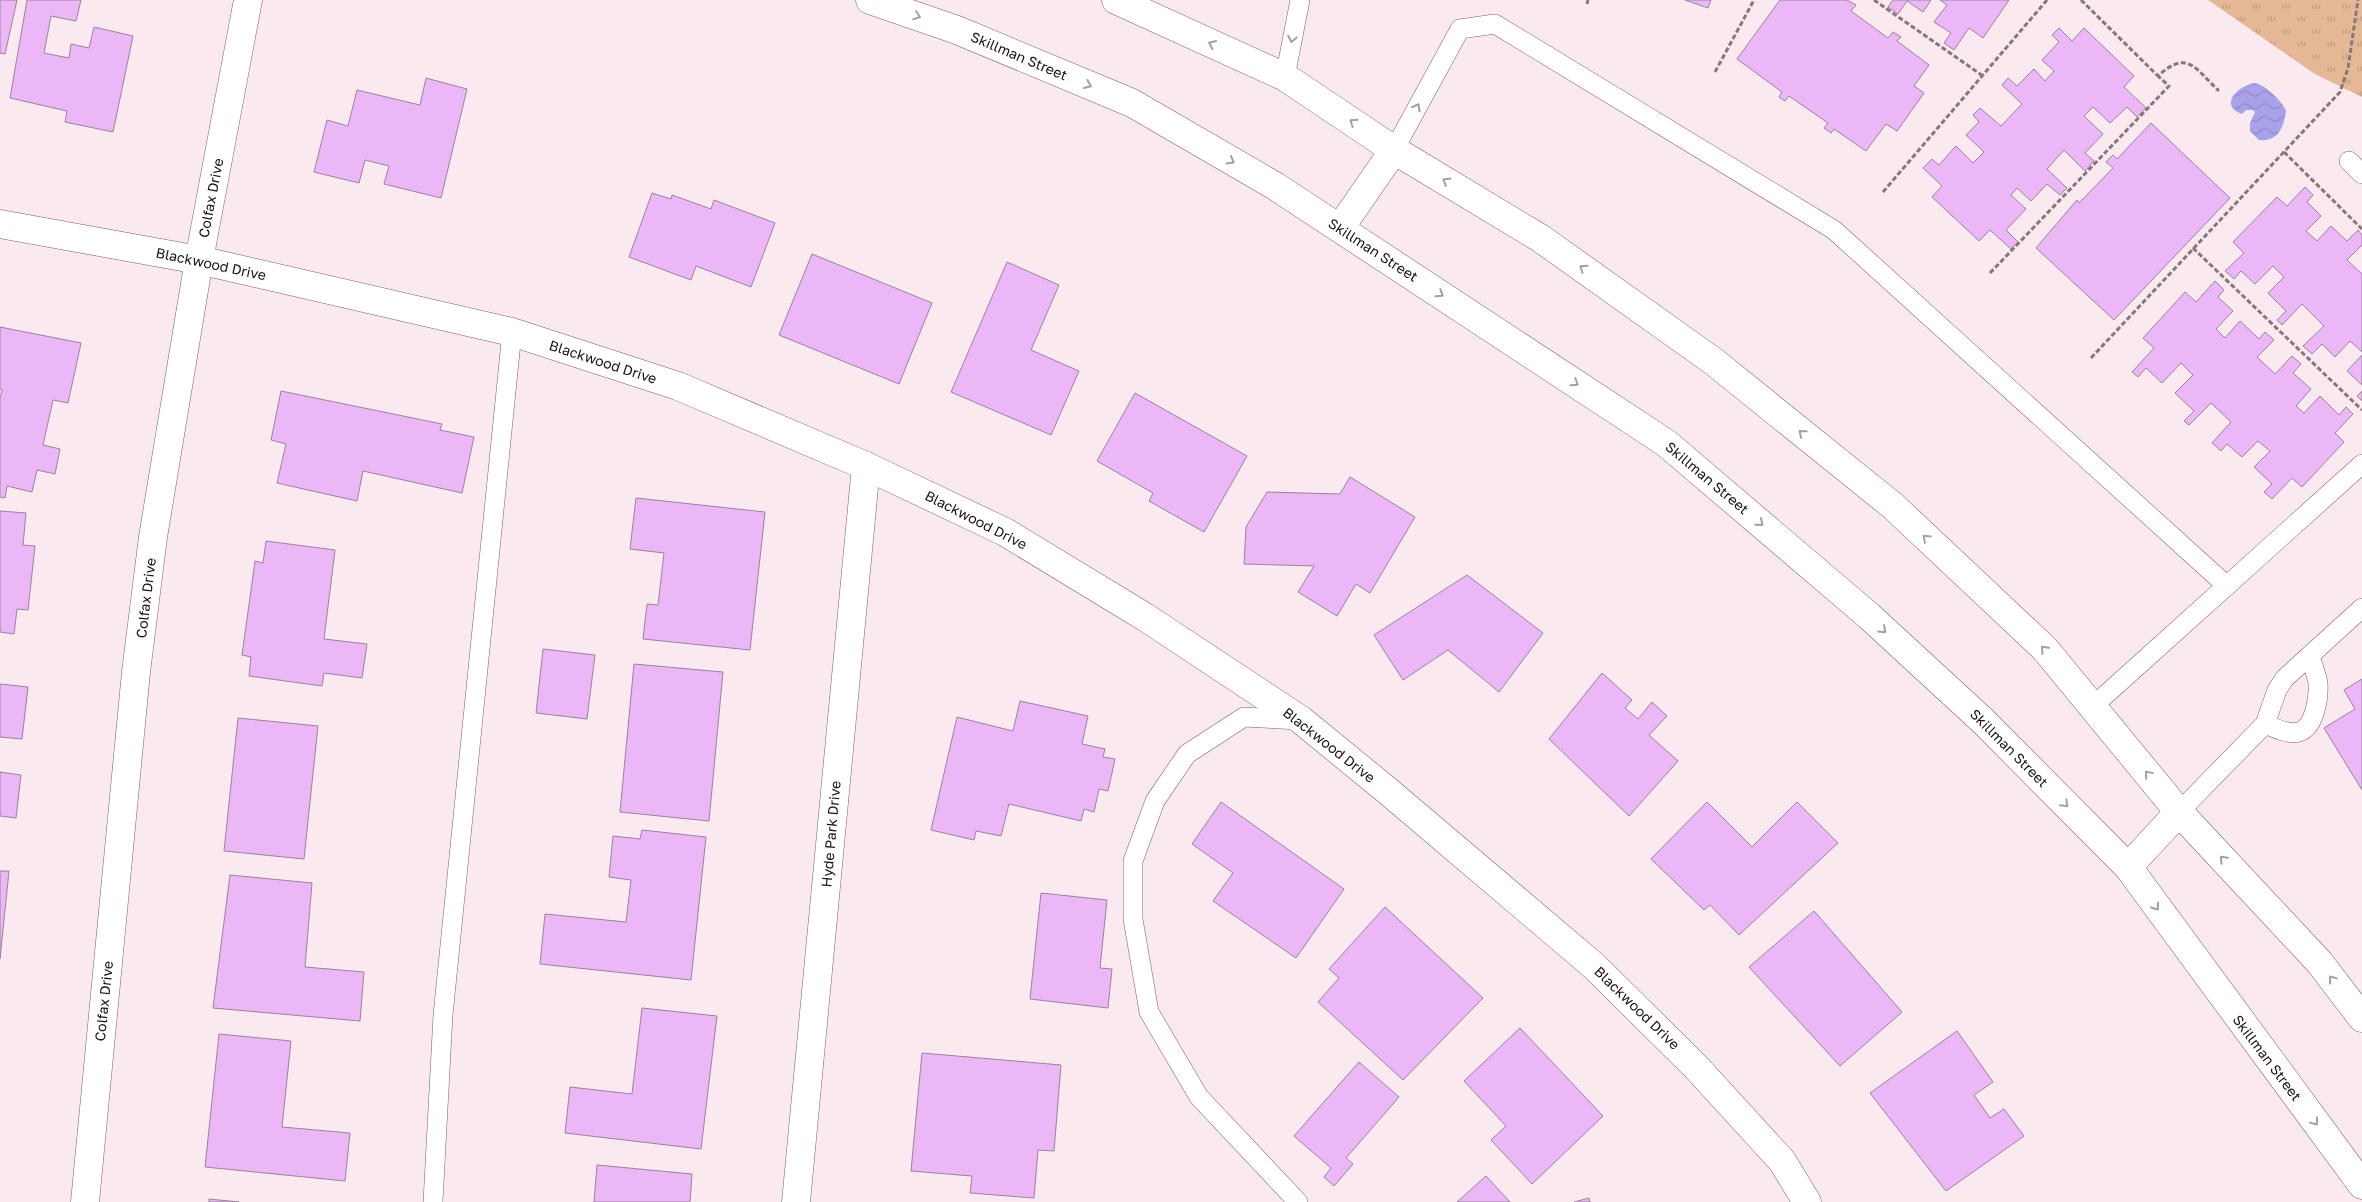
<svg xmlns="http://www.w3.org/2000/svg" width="2362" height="1202" font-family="'Golos Text',sans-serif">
<defs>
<pattern id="park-tufts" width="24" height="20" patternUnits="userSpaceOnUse" patternTransform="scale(1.25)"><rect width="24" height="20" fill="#e4b795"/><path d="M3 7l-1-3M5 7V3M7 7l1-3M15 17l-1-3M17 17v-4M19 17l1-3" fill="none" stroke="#c39c80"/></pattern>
<pattern id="water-waves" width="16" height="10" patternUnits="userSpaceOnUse" patternTransform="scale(1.25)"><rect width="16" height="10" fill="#a9a2ea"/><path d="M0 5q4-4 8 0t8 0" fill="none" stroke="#918ac8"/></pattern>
</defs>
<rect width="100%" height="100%" fill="#fae9ef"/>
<path fill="url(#park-tufts)" d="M2208,0H2362V97L2315,74Z"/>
<path fill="url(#water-waves)" d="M2254,83C2265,84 2283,102 2286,111C2284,127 2278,142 2259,140L2250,131V123L2255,112L2253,110H2246L2242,114C2218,105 2238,86 2254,83Z"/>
<g fill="#ecb7f6" stroke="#9a829e">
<path d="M0,0H17L5,54L0,53Z"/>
<path d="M27,0H81L76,21L51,16L44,53L69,58L71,44L89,48L94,27L133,36L113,132L65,122L67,111L10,98Z"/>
<path d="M1685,0H1711L1708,8Z"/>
<path d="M1780,0H1847L1856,5L1851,11L1888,38L1893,32L1901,37L1897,41L1929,65L1914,86L1924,93L1897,131L1886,124L1866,151L1834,129L1831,133L1824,128L1828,123L1789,96L1785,101L1779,97L1782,92L1737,59Z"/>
<path d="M1893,0H1931L1923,12L1907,1L1898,14L1888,7Z"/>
<path d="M1940,0H2009L1983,38L1969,28L1954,50L1944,43L1951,33L1934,22L1947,5Z"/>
<path d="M2059,28L2072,41L2084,28L2134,76L2124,87L2146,108L2137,117L2127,107L2110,123L2093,107L2084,116L2103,134L2085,153L2094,161L2085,171L2064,150L2047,169L2067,188L2060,195L2047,184L2031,201L2017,188L2011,195L2026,209L2006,230L2018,242L2011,249L1990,230L1979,241L1932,197L1942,186L1923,168L1932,159L1939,165L1956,146L1973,163L1984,152L1966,135L1979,122L1973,115L1980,108L2001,126L2022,104L2002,85L2008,78L2017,86L2034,69L2045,81L2054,71L2042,60L2059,42L2052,35Z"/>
<path d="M426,78L467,89L441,198L384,184L389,166L365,160L359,183L314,172L327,120L348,126L357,90L420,105Z"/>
<path d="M2151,123L2230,198L2114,320L2036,248L2077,200L2079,203L2113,168L2106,162L2113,155L2117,159Z"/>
<path d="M2305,187L2313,195L2307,202L2321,216L2306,231L2317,241L2331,226L2347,241L2358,230L2362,235V245L2347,260L2362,274V352L2350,341L2335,357L2322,344L2312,354L2303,346L2324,326L2302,304L2282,325L2277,320L2286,311L2268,293L2284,277L2273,266L2255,284L2241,271L2234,279L2225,271L2244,253L2233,242L2277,197L2287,206Z"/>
<path d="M652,193L671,199L672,195L711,209L714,200L775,223L751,287L696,266L691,280L629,257Z"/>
<path d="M812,254L932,303L899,384L779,335Z"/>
<path d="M1007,262L1059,285L1031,350L1079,371L1051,435L951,392Z"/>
<path d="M2215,281L2224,290L2218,297L2233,311L2216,329L2225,338L2240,321L2259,339L2265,332L2274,340L2257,357L2275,374L2292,356L2301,364L2293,373L2311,389L2296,406L2304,413L2320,396L2339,415L2346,407L2353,414L2335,433L2344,442L2302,487L2292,478L2272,499L2264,492L2272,484L2254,467L2270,451L2258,441L2242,457L2227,444L2221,451L2212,443L2231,422L2211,403L2189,425L2184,421L2194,411L2175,393L2193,375L2181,363L2162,383L2146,368L2138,377L2132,372L2154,348L2143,338L2185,292L2196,302Z"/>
<path d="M0,327L81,343L68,403L53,400L43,445L60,449L55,474L37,470L32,492L7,486L5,498L0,497V398L2,390L0,389Z"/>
<path d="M2362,355V385L2347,371Z"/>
<path d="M281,391L442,424L440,430L474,437L462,493L363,471L357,501L277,483L286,444L271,440Z"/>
<path d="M2362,391V401L2357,396Z"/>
<path d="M1135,393L1247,456L1204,532L1149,501L1153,493L1097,461Z"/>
<path d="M1350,477L1415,517L1370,593L1356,584L1337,616L1298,592L1314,566L1244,564L1246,527L1267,492L1340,494Z"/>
<path d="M636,498L765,512L750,650L643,639L647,604L658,605L664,553L630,549Z"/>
<path d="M0,511L26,513L23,545L35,546L28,610L17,609L14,634L0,632Z"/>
<path d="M266,541L335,550L324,639L367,644L362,678L324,673L322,686L249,676L251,657L242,655L255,561L263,563Z"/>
<path d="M1467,575L1543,633L1499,692L1448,650L1403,680L1374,635Z"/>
<path d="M543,649L595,655L587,719L536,713Z"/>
<path d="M634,664L723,672L709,821L620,812Z"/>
<path d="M1602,673L1632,700L1625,708L1638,719L1652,702L1667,716L1649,735L1678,761L1629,816L1549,739Z"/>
<path d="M2362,679V790L2324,728L2355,709L2344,690Z"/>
<path d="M0,684L28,687L22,739L0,737Z"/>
<path d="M1020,701L1088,716L1082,744L1105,749L1103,757L1115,759L1108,791L1099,789L1094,812L1084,809L1081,821L1009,804L1001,836L976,831L974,840L931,830L957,717L1013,731Z"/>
<path d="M238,718L318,726L304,859L224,851Z"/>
<path d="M0,772L21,775L16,818L0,816Z"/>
<path d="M1221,802L1344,889L1296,958L1213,901L1233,873L1192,844Z"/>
<path d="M1707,802L1752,847L1797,802L1838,843L1739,935L1710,905L1704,910L1651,859Z"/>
<path d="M642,830L706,837L691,980L540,964L545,914L626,922L631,880L609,877L613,836L640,839Z"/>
<path d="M0,871H9L0,959Z"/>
<path d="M230,875L312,883L305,967L364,972L360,1021L213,1008Z"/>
<path d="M1041,893L1107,900L1100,968L1112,969L1108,1008L1030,999Z"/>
<path d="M1385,907L1483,998L1403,1080L1318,1002L1339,978L1329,969Z"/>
<path d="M1814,911L1902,1012L1840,1066L1749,967Z"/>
<path d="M642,1008L717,1016L701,1149L565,1133L570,1087L632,1094Z"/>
<path d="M1520,1028L1603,1116L1532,1184L1491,1140L1506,1126L1464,1081Z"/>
<path d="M1957,1031L1993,1082L1974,1095L1990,1118L2004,1109L2024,1136L1946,1191L1870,1093Z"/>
<path d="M219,1034L291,1041L282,1127L350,1133L345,1181L205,1167Z"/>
<path d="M922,1053L1061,1065L1054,1151L1038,1150L1034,1198L970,1193L972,1176L911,1171Z"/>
<path d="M1359,1062L1399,1097L1346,1158L1353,1164L1334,1186L1324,1177L1331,1168L1294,1136Z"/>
<path d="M597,1165L692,1174L690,1202H594Z"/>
<path d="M1486,1176L1510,1202H1457Z"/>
<path d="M1589,1198L1590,1202H1574Z"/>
<path d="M209,1199L239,1202H209Z"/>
</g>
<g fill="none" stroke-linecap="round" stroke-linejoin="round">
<g stroke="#805d6a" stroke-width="20">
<g id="lane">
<path d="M1285,77L1300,0"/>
<path d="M1394,150L1460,29L1495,24L1834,230L2227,586"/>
<path d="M2349,161L2362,174"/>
<path d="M2092,707L2362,464"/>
<path d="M2265,724C2275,728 2288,735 2299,732C2315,727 2319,697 2318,683C2316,674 2313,665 2310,657"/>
<path d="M2179,812L2265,724L2277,690L2285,678L2362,608"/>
<path d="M433,1202L443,1015L512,332"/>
<path d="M1298,1202L1199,1097L1149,1012L1133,919V861L1155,801L1187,754L1244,717L1299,720"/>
</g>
</g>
<g stroke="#805d6a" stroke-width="29">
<g id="street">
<path d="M0,224L199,260L512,332L678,386L866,466L1005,532L1145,617L1301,720L1389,792L1594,966L1697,1068L1782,1161L1807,1202"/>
<path d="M85,1202L136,672L153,537L199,260L248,0"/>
<path d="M796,1202L866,466"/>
</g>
</g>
<g stroke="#805d6a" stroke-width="29">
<g id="secondary">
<path d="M870,0L957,30L1132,103L1275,186L1666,443L1869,616L1983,721L2128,867L2362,1185"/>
<path d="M1116,0L1285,77L1394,150L1540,238L1713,361L1893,506L2045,649L2179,812L2320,963L2362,1018"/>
<path d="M1340,228L1394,150"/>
<path d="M2128,867L2179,812"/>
</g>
</g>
<g stroke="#85777c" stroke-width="3" stroke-dasharray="5 2.5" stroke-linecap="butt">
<path d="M1874,0L1983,76"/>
<path d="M2081,0L2158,76C2188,48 2196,70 2219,91"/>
<path d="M1587,4L1588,0"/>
<path d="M1715,72L1754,0"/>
<path d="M2284,152L2362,229"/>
<path d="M1883,192L2047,0"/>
<path d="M2193,248L2362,410"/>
<path d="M1990,273L2169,86L2158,76"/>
<path d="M2091,358L2340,92L2348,68L2358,0"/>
</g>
<use href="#lane" stroke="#fff" stroke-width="19"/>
<use href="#street" stroke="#fff" stroke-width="28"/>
<use href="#secondary" stroke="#fff" stroke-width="28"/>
</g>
<defs><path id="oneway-chevron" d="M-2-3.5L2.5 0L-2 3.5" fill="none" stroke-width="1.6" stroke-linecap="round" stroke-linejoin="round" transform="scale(1.25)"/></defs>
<g stroke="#a59fa1">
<use href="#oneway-chevron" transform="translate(917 16) rotate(19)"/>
<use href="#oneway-chevron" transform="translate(1292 39) rotate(101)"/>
<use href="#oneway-chevron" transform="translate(1212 44) rotate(-155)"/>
<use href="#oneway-chevron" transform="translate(1088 85) rotate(23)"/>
<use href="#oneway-chevron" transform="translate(1417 107) rotate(-61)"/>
<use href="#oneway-chevron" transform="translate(1353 122) rotate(-146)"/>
<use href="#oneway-chevron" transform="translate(1231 161) rotate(30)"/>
<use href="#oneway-chevron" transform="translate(1446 181) rotate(-149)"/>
<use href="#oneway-chevron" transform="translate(1583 268) rotate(-145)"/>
<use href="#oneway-chevron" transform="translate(1440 294) rotate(33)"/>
<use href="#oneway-chevron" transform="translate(1575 383) rotate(33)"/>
<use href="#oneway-chevron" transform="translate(1802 433) rotate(-141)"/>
<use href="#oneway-chevron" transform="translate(1760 523) rotate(41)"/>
<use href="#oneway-chevron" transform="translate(1926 538) rotate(-137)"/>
<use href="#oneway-chevron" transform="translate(1883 630) rotate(43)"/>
<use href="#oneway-chevron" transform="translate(2044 649) rotate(-133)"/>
<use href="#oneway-chevron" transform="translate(2148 774) rotate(-130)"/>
<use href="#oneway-chevron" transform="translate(2065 804) rotate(45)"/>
<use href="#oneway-chevron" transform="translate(2223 859) rotate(-133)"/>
<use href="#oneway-chevron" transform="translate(2156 907) rotate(54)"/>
<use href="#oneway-chevron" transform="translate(2332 979) rotate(-127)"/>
<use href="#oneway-chevron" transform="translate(2315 1122) rotate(53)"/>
</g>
<g text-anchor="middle" stroke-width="4" stroke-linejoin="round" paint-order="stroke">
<g font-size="14" fill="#1d1015" stroke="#fff">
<text transform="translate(1019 56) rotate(23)" y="5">Skillman Street</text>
<text transform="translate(211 198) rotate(-79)" y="5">Colfax Drive</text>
<text transform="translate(1373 250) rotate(33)" y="5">Skillman Street</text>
<text transform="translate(211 264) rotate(12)" y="5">Blackwood Drive</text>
<text transform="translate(603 362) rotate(18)" y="5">Blackwood Drive</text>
<text transform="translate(1707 478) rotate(40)" y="5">Skillman Street</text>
<text transform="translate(976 520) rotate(27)" y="5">Blackwood Drive</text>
<text transform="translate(146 598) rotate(-83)" y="5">Colfax Drive</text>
<text transform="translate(1329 745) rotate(38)" y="5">Blackwood Drive</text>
<text transform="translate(2009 748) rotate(45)" y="5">Skillman Street</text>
<text transform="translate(831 834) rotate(-85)" y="5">Hyde Park Drive</text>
<text transform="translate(104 1001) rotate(-84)" y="5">Colfax Drive</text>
<text transform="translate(1637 1008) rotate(44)" y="5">Blackwood Drive</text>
<text transform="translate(2267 1058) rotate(53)" y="5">Skillman Street</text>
</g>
</g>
</svg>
